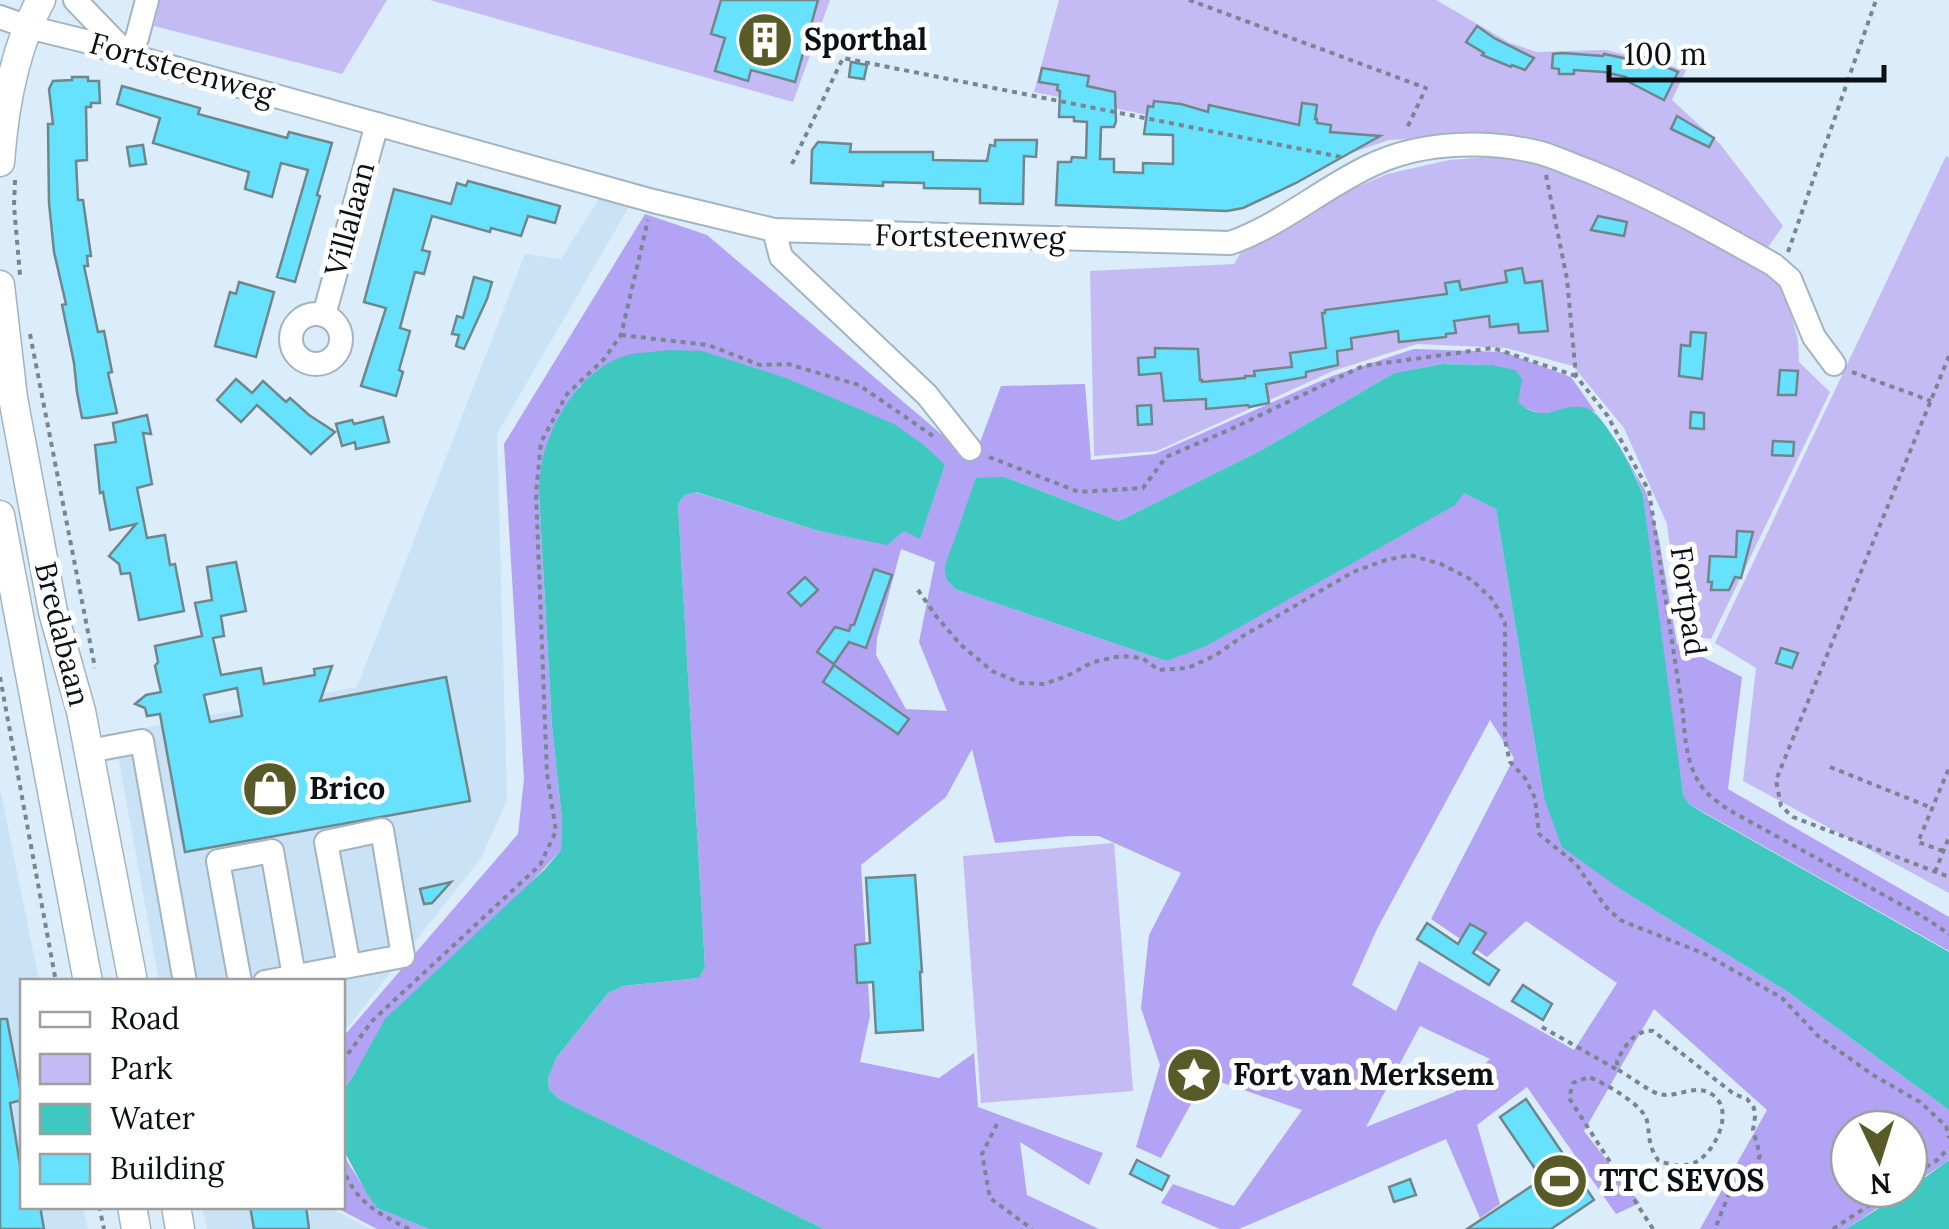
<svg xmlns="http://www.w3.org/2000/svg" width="1949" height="1229" font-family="Lora,serif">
<rect width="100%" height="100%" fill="#dbecfa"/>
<g fill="#cae2f5">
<path d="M599,199L630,205L497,434L507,800L481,858L343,1033L342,982L159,981L114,734L357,687L525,254L561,259Z"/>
<path d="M0,788L39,981L22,982V1206L83,1207L88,1229H0Z"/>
<path d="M202,1207H328L371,1229H207Z"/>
</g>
<g fill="#c5bbf4">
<path d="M160,0H387L342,74L154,26Z"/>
<path d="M430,0H830L793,102Z"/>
<path d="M1059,0H1436L1510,43L1537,52L1606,50L1686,70L1672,100L1720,144L1783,226L1765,251L1641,188L1510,134L1389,140L1345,155L1034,92Z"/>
<path d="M1946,156L1949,158V893L1743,781L1756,668L1715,643Z"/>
<path d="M1490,157L1537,159L1763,265L1786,295L1798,340L1799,362L1830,392L1711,639L1681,634L1667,524L1624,428L1573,366L1506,348L1417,344L1333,371L1157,451L1094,456L1090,271L1234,264L1245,245L1328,200L1387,174L1449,160Z"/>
<path d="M1114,843L1133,1091L981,1103L963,856Z"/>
</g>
<g fill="#b3a3f4" fill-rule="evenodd">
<path d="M645,214L707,235L973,461L1001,386L1085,384L1091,460L1155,454L1332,376L1414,349L1504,352L1571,377L1620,447L1646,492L1659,539L1677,644L1742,677L1728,789L1949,917V951L1689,804L1683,795L1679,771L1643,494L1635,475L1595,412L1577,407L1540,414L1521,406L1490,365L1442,364L1394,373L1260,451L1119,521L1005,477L949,584L957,590L1166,661L1464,493L1496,509L1544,798L1623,891L1785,990L1949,1110V1160L1909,1187V1129H1849V1189H1906L1846,1229H1700L1767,1110L1654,1009L1584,1131L1640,1203L1616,1214L1527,1087L1477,1125L1500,1204L1480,1218L1446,1139L1239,1229H1220L1161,1203L1173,1184L1234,1206L1302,1110L1206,1077L1161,1158L1136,1147L1160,1065L1141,1008L1149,935L1181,873L1099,836H1071L995,843L972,749L946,797L861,865L870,1016L860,1062L939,1078L974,1053L978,1107L1103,1153L1089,1185L1020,1142L1027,1195L1099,1229H824L559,1099L549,1089L548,1078L557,1057L608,993L624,986L699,978L705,967L678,504L685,495L695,492L819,531L887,544L904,531L920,538L945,465L580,385L550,436L539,494L552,727L562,819L561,850L355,1073L343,1091V1037L518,834L524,779L504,444ZM901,549L935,562L919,642L947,711L906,709L876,655L877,638ZM1490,720L1514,758L1431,919L1487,957L1526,921L1617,983L1574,1050L1419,961L1396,1011L1352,985L1377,929ZM1420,1026L1490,1059L1455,1092L1366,1127Z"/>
<path d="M343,1149L347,1161L377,1208L429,1229H377L335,1207L342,1206Z"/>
</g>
<g fill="#3fc8c0">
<path d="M667,350L702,351L786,378L894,424L924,445L945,465L920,539L904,531L887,545L819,531L696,492L685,495L678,504L705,967L699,978L624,986L608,993L557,1057L548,1078L549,1089L559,1099L824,1229H429L377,1208L366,1192L343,1149V1091L355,1073L385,1019L545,869L561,850L562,819L552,727L539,494C539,483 540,472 542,462C551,419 583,367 628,355C640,352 655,352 667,350Z"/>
<path d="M1442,364L1490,365L1515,370L1522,379L1518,402C1546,427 1559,401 1586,408C1604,412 1636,476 1643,494L1683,795L1689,804L1702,812L1949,952V1110L1785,990L1623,891L1562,847L1544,798L1496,509L1464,493L1455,505L1206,646L1166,661L957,590C947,583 945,578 945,566L976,478L1005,477L1119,521L1260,451L1394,373Z"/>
<path d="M1949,1160V1229H1846L1909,1189Z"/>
</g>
<g fill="#67e2fe" stroke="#70868b" stroke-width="2.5" fill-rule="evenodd">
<path d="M721,0H818L795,82L751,70L748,81L715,71L725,38L711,34Z"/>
<path d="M1477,26L1494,38L1534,58L1525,70L1512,65L1511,67L1482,55L1484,53L1466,42Z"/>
<path d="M1562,53L1603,56L1604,54L1633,60L1636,54L1678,72L1664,100L1625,80L1626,77L1604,72L1574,70V74H1559V69L1552,68L1553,54Z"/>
<path d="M851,62L867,65L864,79L849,77Z"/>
<path d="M1042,68L1089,76L1087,86L1115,92L1116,121L1114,127H1101L1100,159H1114V172L1143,173V163L1173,164V135L1144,134L1148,106L1153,107L1154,101L1181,104L1208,112L1209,105L1299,125L1302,103L1317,105L1315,119H1317V123L1331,125L1330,132L1380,136L1296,183L1243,208L1227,211L1056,205L1058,162H1071L1072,157L1086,158L1087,122L1074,121V117H1059L1060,91L1057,90L1058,85L1039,82Z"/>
<path d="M72,77H88V81H99L100,103H91V107H86L87,160L76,161L78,200H83L91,256H87L88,266H84L98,332L104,331L112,372L108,373L117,413L88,418H82L77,392L74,363L62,305L66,304L54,252L49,203L48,124H53L49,89L53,81L72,80Z"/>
<path d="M122,86L200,108L198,114L287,138L289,132L332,143L317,195L320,196L295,282L277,277L308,170L281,163L272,197L245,189L249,172L153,143L160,118L117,104Z"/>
<path d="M1677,116L1714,138L1709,147L1671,129Z"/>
<path d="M995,140H1037L1036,157L1024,156L1023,204L980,203V189L924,188V183L883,182V186L811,183L812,150L818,142L851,144L850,152H933V160L987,161L990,145L995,146Z"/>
<path d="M143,145L146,164L130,166L127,147Z"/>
<path d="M468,181L560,206L555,223L528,216L521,236L491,228L490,232L432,216L422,250L430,252L424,274L415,272L400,328L410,331L399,370L403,372L396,396L361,386L386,308L364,302L394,189L451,204L457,183L466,186Z"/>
<path d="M1598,216L1627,222L1624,236L1591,230Z"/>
<path d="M1522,268L1525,283L1542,281L1548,331L1519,333L1518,324L1490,327L1489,316L1454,321L1456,333L1446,334V337L1399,342L1398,331L1351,338L1352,349L1337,351L1338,365L1306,372V377L1266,384L1269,403L1249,407L1248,405L1206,409V399L1164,401L1161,373L1139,375L1138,358L1155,357V348L1198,349L1200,380H1202V382L1245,378V376H1255L1254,371L1292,367L1290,353L1326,348L1322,313H1325V310L1447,294L1445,283L1459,281L1461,290L1507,282L1505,271Z"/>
<path d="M474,277L492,282L487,299L464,349L456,346L459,335L452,334L457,316L463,318Z"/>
<path d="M239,282L274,292L256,357L215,346L230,292L236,294Z"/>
<path d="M1691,332L1706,333L1702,379L1679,376L1681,345L1690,346Z"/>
<path d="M1780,370L1798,371L1796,395H1778Z"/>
<path d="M236,379L252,393L263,381L286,402L290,398L309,415L335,432L311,454L257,405L241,422L217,400Z"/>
<path d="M1151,405L1152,424L1138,425L1137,406Z"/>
<path d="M1691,412L1704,413V429L1690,428Z"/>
<path d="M147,415L151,434L143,433L152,484L137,488L147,538L165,535L170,565L175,564L184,611L139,620L130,573L121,574L119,564L109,556L136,524L110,530L103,492L100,493L95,445L116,442L113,423Z"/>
<path d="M383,417L389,442L356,449L355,442L342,446L336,424L352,420L354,424Z"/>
<path d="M1773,441L1794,442L1793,456L1772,455Z"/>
<path d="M1737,531L1753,532L1741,578L1735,577L1729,590H1711L1712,582H1708L1710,556L1736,557Z"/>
<path d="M236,562L246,611L221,616L224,636L213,638L221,675L261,668L264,684L315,675L314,669L332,666L320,701L446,677L470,801L185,852L160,714L147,716L145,708L135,704L146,695L161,692L155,666L158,662L155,646L202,636L195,603L212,600L207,567ZM237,688L242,716L210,722L204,695Z"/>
<path d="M874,569L892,575L866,648L849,642L834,664L817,652L835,627L849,631L851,625H854Z"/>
<path d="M805,577L818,590L801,606L788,593Z"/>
<path d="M1781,648L1798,653L1792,668L1776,663Z"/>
<path d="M834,665L909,719L898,734L823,682Z"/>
<path d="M915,875L922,972H920L923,1030L876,1033L873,982L857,983L855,945L870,943L866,878Z"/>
<path d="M451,882L432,903L424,904L420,889Z"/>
<path d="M1427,923L1458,944L1470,924L1486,933L1473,953L1499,970L1489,985L1417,939Z"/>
<path d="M1523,985L1552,1004L1543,1020L1512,1001Z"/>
<path d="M0,1019H7L22,1098V1100L10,1103L22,1177V1206H40L44,1229H0Z"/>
<path d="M1526,1099L1594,1200L1551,1229H1467L1542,1179L1500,1117Z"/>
<path d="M1137,1160L1169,1176L1162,1190L1130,1174Z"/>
<path d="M1410,1179L1416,1195L1394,1202L1389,1187Z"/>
<path d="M250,1206H306L309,1229H254Z"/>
</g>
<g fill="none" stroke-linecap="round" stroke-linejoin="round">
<g stroke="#a3b4c1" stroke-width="26">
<g id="minor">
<path d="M75,0L128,55L137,38L147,0"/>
<path d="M0,17L28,27L85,41L128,55L653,201L774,230L1230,243C1282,225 1326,185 1376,163C1426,141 1489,140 1541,153C1558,158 1574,166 1591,172C1654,198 1714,231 1774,265L1790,279L1814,337L1834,364"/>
<path d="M774,230L781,257L927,395L970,449"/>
<circle cx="316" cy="339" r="25"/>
<path d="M324,315L377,124"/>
<path d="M89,751L142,741L185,982"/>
<path d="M240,982L218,861L272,851L294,976"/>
<path d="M265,982L403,956L382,830L326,842L349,966"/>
</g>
</g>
<g stroke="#a3b4c1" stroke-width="31">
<g id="major">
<path d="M0,162C4,108 14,48 41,0"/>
<path d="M0,285L13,398L53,612L81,711L133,982"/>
<path d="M0,515L88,982"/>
<path d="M132,1206L136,1229"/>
<path d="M176,1206L180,1229"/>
</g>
</g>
<g stroke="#79858f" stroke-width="4" stroke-dasharray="5 5" stroke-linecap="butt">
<path d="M1189,0L1426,88L1406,130"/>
<path d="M792,164L843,58L1341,157"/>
<path d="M1546,175L1567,279L1576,376L1607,415L1649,491L1683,713C1685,740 1687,772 1707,793C1713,799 1721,804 1727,809L1922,916L1949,934"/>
<path d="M15,180L14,206L20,275"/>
<path d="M1788,252L1876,0"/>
<path d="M30,334L95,668"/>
<path d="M621,335L708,345L760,365L788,364L859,385L933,436"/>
<path d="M1949,356L1776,780L1781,806L1793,817L1949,877"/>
<path d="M1852,372L1931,401"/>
<path d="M989,457L1079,492L1143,488L1166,457L1229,430L1363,366L1493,348L1576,376"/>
<path d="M918,590L936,616L960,644L992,671L1021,683L1044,684L1067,676L1093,662L1121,656L1142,658L1159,670L1188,668L1216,655L1243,636L1353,572L1386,560L1410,555L1441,564L1472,580L1493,600L1505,623V740L1510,762L1525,778L1535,798L1539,834L1576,864L1605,906L1620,920L1705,954L1782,998L1818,1036L1873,1075L1920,1102L1946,1126L1949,1138"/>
<path d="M0,677L56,982"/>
<path d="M1830,767L1932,808"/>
<path d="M1943,851L1918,842L1949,768"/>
<path d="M1935,872L1949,837"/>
<path d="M1542,1027L1616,1069"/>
<path d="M342,1062L372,1021L540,865L556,831L547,774L536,493L541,442L567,394L604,359L621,335L648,220"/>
<path d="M997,1124L982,1154L990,1198L1032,1229"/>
<path d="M342,1166C355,1202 377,1213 409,1229"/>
<path d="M1909,1178L1937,1160L1949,1148"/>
<path d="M99,1206L104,1229"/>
<path d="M1653,1229L1569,1098L1573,1083L1589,1077C1604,1083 1644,1105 1647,1121C1650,1136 1648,1146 1658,1160C1669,1165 1684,1168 1696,1162C1715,1152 1735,1111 1713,1095C1696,1082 1677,1099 1659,1094C1648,1091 1630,1076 1618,1070L1617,1061C1624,1047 1635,1029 1653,1031L1734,1094L1747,1099L1754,1108L1755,1117L1753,1130L1760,1155L1756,1166L1730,1191L1715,1229"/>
<path d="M1833,1229L1894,1189"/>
</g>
<use href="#minor" stroke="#fff" stroke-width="22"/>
<use href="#major" stroke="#fff" stroke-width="28"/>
</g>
<defs>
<g id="building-disc" transform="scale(2.875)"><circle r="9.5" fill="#585b28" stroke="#fff"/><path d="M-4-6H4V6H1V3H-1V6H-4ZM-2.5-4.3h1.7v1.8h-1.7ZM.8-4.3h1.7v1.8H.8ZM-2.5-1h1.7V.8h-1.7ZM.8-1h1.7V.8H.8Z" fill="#fff"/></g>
<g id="shop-disc" transform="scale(2.875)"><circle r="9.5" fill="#585b28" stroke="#fff"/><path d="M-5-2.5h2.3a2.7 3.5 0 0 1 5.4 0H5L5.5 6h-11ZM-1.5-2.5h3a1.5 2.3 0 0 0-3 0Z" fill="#fff"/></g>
<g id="sight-disc" transform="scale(2.875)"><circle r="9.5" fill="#585b28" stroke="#fff"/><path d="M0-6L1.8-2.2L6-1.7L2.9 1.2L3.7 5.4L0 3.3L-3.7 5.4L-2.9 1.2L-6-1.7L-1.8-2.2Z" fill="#fff"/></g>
<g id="stadium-disc" transform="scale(2.875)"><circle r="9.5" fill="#585b28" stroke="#fff"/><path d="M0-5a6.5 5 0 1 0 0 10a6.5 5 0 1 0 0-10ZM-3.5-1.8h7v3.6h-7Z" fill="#fff"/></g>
</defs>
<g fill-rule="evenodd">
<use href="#building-disc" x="765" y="40"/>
<use href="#shop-disc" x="270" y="789"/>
<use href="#sight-disc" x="1194" y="1075"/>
<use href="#stadium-disc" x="1560" y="1181"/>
</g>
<g text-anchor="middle" stroke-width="10" stroke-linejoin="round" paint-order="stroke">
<g font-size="30" font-weight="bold" fill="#0a1014" stroke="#fff" text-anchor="start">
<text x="804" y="50">Sporthal</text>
<text x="309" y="799">Brico</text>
<text x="1233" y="1085">Fort van Merksem</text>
<text x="1599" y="1191">TTC SEVOS</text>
</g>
<g font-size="30" fill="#0a1014" stroke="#fff">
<text transform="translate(182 69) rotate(16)" y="10">Fortsteenweg</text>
<text transform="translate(350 219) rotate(-75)" y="10">Villalaan</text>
<text transform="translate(970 237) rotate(1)" y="10">Fortsteenweg</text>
<text transform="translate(1688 601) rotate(82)" y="10">Fortpad</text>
<text transform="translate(62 634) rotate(76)" y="10">Bredabaan</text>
</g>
</g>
<rect x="20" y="979" width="325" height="230" fill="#ffffff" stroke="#9d9fa1" stroke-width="2.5"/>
<rect x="40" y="1012" width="50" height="15" fill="#ffffff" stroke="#9d9fa1" stroke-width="2.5"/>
<text x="110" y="1029" font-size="30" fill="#0a1014">Road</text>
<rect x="40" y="1054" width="50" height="30" fill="#c5bbf4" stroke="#9d9fa1" stroke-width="2.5"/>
<text x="110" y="1079" font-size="30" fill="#0a1014">Park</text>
<rect x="40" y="1104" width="50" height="30" fill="#3fc8c0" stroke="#9d9fa1" stroke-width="2.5"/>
<text x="110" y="1129" font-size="30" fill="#0a1014">Water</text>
<rect x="40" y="1154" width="50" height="30" fill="#67e2fe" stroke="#9d9fa1" stroke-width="2.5"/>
<text x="110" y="1179" font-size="30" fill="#0a1014">Building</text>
<g transform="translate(1879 1159) rotate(176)"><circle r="48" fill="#ffffff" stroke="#9d9fa1" stroke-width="2.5"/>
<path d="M0-8L18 38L0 25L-18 38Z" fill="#585b28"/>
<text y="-15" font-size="28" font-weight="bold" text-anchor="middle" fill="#0a1014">N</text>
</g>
<path d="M1609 65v15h275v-15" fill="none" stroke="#0a1014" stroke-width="5"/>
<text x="1624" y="65" font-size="30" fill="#0a1014" stroke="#ffffff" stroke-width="8" paint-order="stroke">100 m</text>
</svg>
